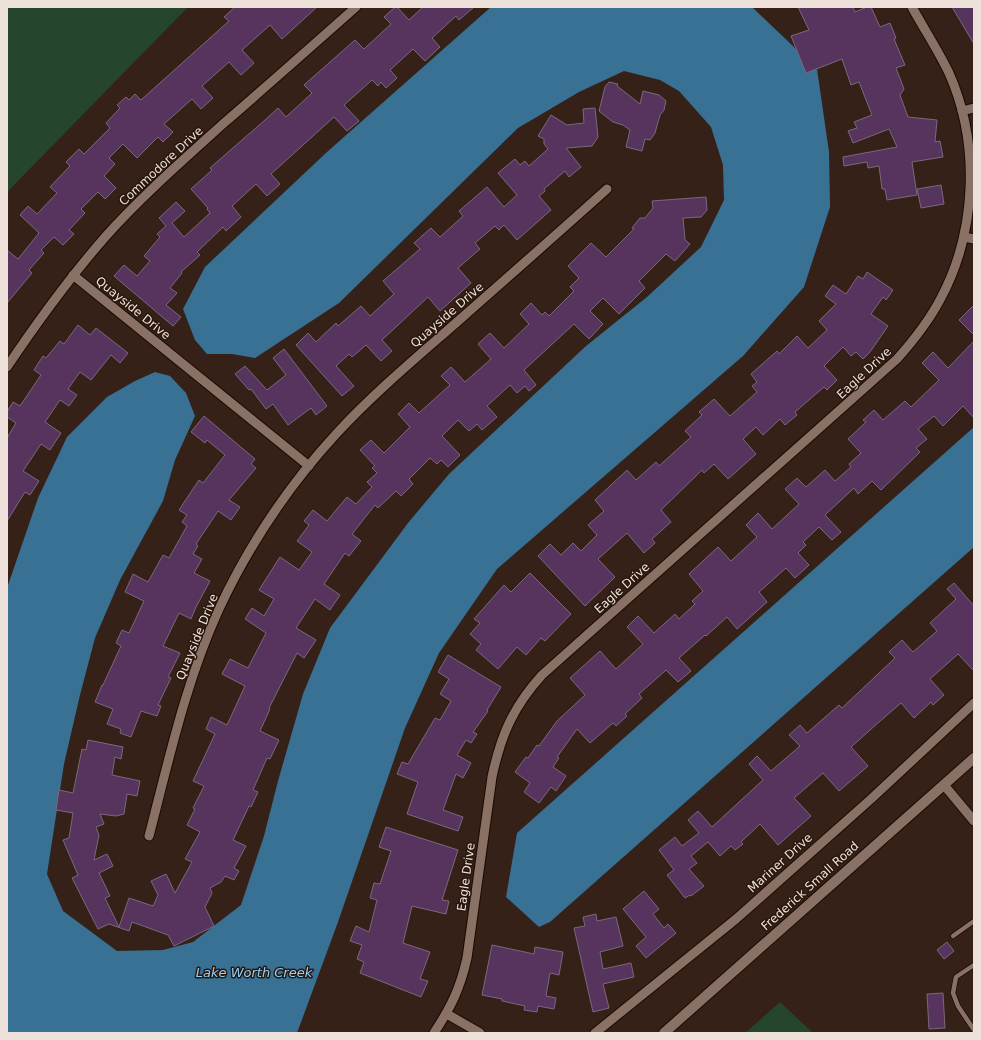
<svg xmlns="http://www.w3.org/2000/svg" width="981" height="1040" font-family="'DejaVu Sans',sans-serif">
<rect width="100%" height="100%" fill="#352117"/>
<g fill="#26452d">
<path d="M7,7H188L10,189L7,194Z"/>
<path d="M780,1002L813,1033H745Z"/>
</g>
<g fill="#387194">
<path d="M491,7H752L817,69L829,152L830,207L804,287L743,356L497,569L439,653L405,728L338,922L297,1033H7V588L38,498L67,437L107,397L135,381L155,372L170,376L186,393L195,416L175,460L163,501L120,580L95,638L80,695L64,764L47,874L63,911L117,951L163,950L193,942L241,905L264,836L278,781L303,694L330,628L408,523L449,474L586,346L647,297L701,247L724,200L723,165L711,127L679,91L660,80L624,71L579,92L518,128L339,303L255,358L232,354H207L195,340L183,309L205,267L327,152Z"/>
<path d="M974,427V547L550,922L539,927L506,897L517,833Z"/>
</g>
<g fill="#57345e" stroke="#79697d">
<path d="M235,7H317L282,39L270,25L242,50L254,63L241,75L229,62L202,86L213,98L201,109L192,99L164,124L173,132L163,142L158,137L137,158L123,144L109,158L115,164L104,176L116,188L105,199L98,192L81,209L85,213L69,230L74,234L63,245L54,237L41,250L44,253L29,270L32,273L7,303V250L18,259L39,233L20,215L28,206L37,214L57,193L50,187L70,166L66,162L79,149L84,154L110,128L106,123L120,108L117,105L126,97L129,100L135,94L141,100L229,21L224,17Z"/>
<path d="M395,7H397L409,20L423,7H474L459,20L456,16L432,38L440,47L425,61L413,49L390,70L397,78L386,88L381,82L378,86L372,80L344,105L359,121L347,131L334,117L271,174L280,184L267,196L256,184L232,206L241,217L226,231L223,227L197,252L200,255L181,272L182,273L170,288L177,293L166,305L181,317L173,326L114,276L124,265L137,276L150,261L144,256L160,237L157,234L166,226L159,218L176,202L185,211L172,223L184,237L210,213L207,209L208,208L191,189L212,170L210,168L265,120L278,108L286,117L312,93L304,85L355,40L364,49L391,24L384,17Z"/>
<path d="M798,7H853L855,12L867,7H871L880,27L890,23L896,38L894,39L905,65L896,68L904,89L900,95L908,117L937,120L935,142L940,141L943,157L912,162L917,195L887,200L885,189H882L879,166L868,168L867,162L844,166L843,157L897,147L889,129L853,143L848,131L857,128L854,122L872,115L859,82L851,85L842,59L806,73L791,36L809,30Z"/>
<path d="M952,7H974V44Z"/>
<path d="M609,82L618,84L617,86L640,104L643,91L659,95L666,101L664,110L660,115L655,133L650,140L645,139L642,151L626,147L630,130L623,125L613,122L599,111L605,87Z"/>
<path d="M595,108L598,137L592,146L566,148L581,167L569,177L565,171L544,189L545,191L539,196L551,210L517,240L504,225L499,230L495,226L475,243L480,249L458,268L471,283L440,311L428,297L382,340L392,351L381,361L366,345L352,357L349,354L336,366L354,386L342,396L296,345L308,333L316,342L336,323L338,326L361,306L370,316L394,294L383,281L420,249L414,243L431,228L440,237L463,216L459,211L487,187L504,207L517,195L498,173L515,159L520,165L525,161L529,166L548,149L544,144V139L538,136L551,115L567,125L584,123L583,109Z"/>
<path d="M941,185L944,204L921,208L917,189Z"/>
<path d="M706,197L707,210L701,217L683,218L685,240L690,244L675,261L666,254L639,281L645,288L619,314L603,298L590,311L603,324L589,339L574,324L524,370L536,385L529,391L525,386L517,393L510,385L487,406L497,417L482,430L477,424L469,431L458,420L442,436L460,455L448,467L441,460L437,464L430,458L409,479L413,484L401,496L396,491L378,508L375,505L352,534L361,541L349,556L345,553L324,584L340,595L330,610L315,599L296,628L316,640L304,658L297,653L269,708L270,709L260,731L279,740L270,759L267,758L253,790L258,792L251,807L249,806L233,840L246,846L234,868L239,871L234,880L225,876L221,882L210,888L212,893L205,907L214,926L174,946L168,935L132,922L129,931L109,924L98,929L72,878L78,875L63,840L69,838L73,813L56,810L59,790L73,793L82,749L86,750L88,740L123,747L121,759L115,757L112,775L140,781L137,796L127,794L124,814L116,816L100,814L104,824L96,827L99,835L94,860L107,854L113,866L99,873L110,896L105,898L119,927L129,898L153,906L158,895L151,881L166,874L175,893L192,862L185,859L200,832L187,825L195,809L193,808L204,786L193,781L215,734L206,729L211,717L227,725L245,686L222,674L230,659L248,668L266,633L245,619L252,608L264,616L274,599L259,590L280,557L299,570L312,552L297,541L309,525L304,521L313,510L327,521L347,497L356,504L372,487L367,482L377,473L372,468L375,466L360,450L371,440L384,453L410,427L398,414L409,403L419,413L450,385L441,376L451,367L465,382L491,359L478,344L490,333L504,348L529,324L520,314L531,303L542,315L545,312L549,316L574,291L570,287L579,278L568,266L591,243L606,257L634,229L632,228L640,218H645L653,208L652,201Z"/>
<path d="M867,272L893,290L886,300L883,297L871,314L888,326L870,352L863,359L856,352L851,356L843,347L824,366L837,380L827,390L824,387L795,412L797,415L785,425L780,419L763,435L756,427L743,439L756,454L728,479L714,464L704,473L702,470L661,510L671,522L652,539L655,543L644,553L627,533L598,559L615,577L585,606L538,556L550,544L561,555L573,543L581,551L597,535L588,525L604,511L595,500L627,470L636,480L656,462L659,466L691,437L685,431L702,415L699,412L714,399L730,416L757,392L752,386L757,382L751,374L777,351L779,354L797,336L808,348L827,330L819,321L836,304L825,296L833,285L846,294L858,276L863,279Z"/>
<path d="M974,305V335L959,320Z"/>
<path d="M78,325L90,335L96,328L128,353L120,363L111,355L91,380L80,372L68,389L77,395L69,406L60,400L45,422L61,433L50,450L41,444L23,471L39,481L30,495L25,492L7,521V438L16,423L7,417V412L13,402L20,406L41,375L34,370L43,356L46,358L60,341L64,344Z"/>
<path d="M974,341V418L963,406L943,426L934,416L918,429L927,439L916,448L920,452L881,490L872,481L858,494L854,488L825,515L841,532L832,540L819,527L803,542L806,545L798,553L809,565L795,578L786,568L759,592L767,602L737,629L727,617L706,636L705,635L679,658L691,671L678,682L666,670L639,694L642,698L625,714L627,716L616,726L613,723L590,743L577,729L557,757L559,758L553,767L566,776L556,791L551,787L539,803L524,792L530,783L515,772L526,757L528,758L537,745L539,746L557,721L585,695L570,678L600,651L616,669L643,644L627,627L638,616L654,633L675,614L679,619L695,604L692,601L703,591L689,574L718,547L731,561L757,537L746,525L758,513L772,529L799,504L785,489L797,478L806,487L825,470L835,481L851,467L849,464L861,453L848,439L866,422L863,420L874,410L883,420L905,401L911,407L939,380L922,363L933,352L948,368Z"/>
<path d="M284,349L327,406L316,415L311,408L288,425L273,404L266,409L251,389L249,390L235,374L245,366L267,390L286,375L273,358Z"/>
<path d="M204,416L255,459L251,464L256,468L229,500L240,507L231,520L218,511L196,544L198,546L193,554L202,559L194,573L210,581L196,607L191,619L179,613L163,646L180,653L168,677L171,678L158,705L161,706L157,716L141,711L131,737L120,733L121,729L107,724L113,709L95,702L102,685H103L121,646L116,643L122,630L129,633L144,601L125,592L133,574L148,582L163,555L169,558L187,526L182,522L187,515L179,510L199,480L203,483L225,455L207,440L205,443L191,432Z"/>
<path d="M530,573L571,614L545,641L541,638L526,655L517,647L498,669L476,650L481,644L470,634L480,623L474,619L504,585L511,592Z"/>
<path d="M954,583L974,606V671L958,654L930,679L944,695L933,705L931,702L914,718L901,703L879,722L851,747L868,766L839,791L823,773L794,798L811,816L778,845L760,824L741,842L743,844L735,850L731,846L720,856L708,842L691,856L697,863L689,869L704,886L691,896L690,895L685,898L667,875L674,870L659,850L675,837L682,846L699,833L688,820L698,811L712,827L763,780L749,764L757,756L771,771L800,746L789,735L800,725L807,733L839,705L842,708L895,658L889,652L902,640L913,652L937,631L930,623L956,599L947,589Z"/>
<path d="M448,655L501,687L487,710L488,711L473,732L477,734L471,743L466,740L457,755L471,763L463,778L456,774L443,810L463,817L458,831L407,814L418,782L397,774L402,762L408,764L435,718L440,720L451,701L440,694L449,679L438,672Z"/>
<path d="M386,827L458,850L442,900L449,901L446,914L412,906L403,943L430,952L420,979L428,981L421,997L360,973L364,962L357,959L362,945L350,941L356,926L369,932L377,900L370,898L374,883L380,884L391,851L379,847Z"/>
<path d="M644,891L659,909L653,914L664,928L668,924L676,933L646,958L636,946L646,937L623,909Z"/>
<path d="M596,914L597,921L616,917L623,946L600,952L603,969L631,963L634,977L603,984L609,1008L593,1012L574,928L585,926L583,917Z"/>
<path d="M947,942L954,951L944,959L937,950Z"/>
<path d="M492,945L534,954L535,947L563,952L559,975L550,973L546,996L556,998L554,1009L538,1006L537,1012L524,1010L525,1006L502,1001V999L482,995Z"/>
<path d="M943,993L945,1028L929,1029L927,994Z"/>
</g>
<g fill="none" stroke-linecap="round" stroke-linejoin="round">
<g stroke="#1b0a03" stroke-width="6">
<g id="lane">
<path d="M953,936L974,921"/>
<path d="M974,965L956,977L953,993L958,1006L974,1030"/>
</g>
</g>
<g stroke="#1b0a03" stroke-width="11">
<g id="street">
<path d="M962,111L974,108"/>
<path d="M964,237L974,239"/>
<path d="M73,275L309,466"/>
<path d="M7,367C38,321 70,277 106,236C142,196 183,160 224,123C268,85 312,46 356,7"/>
<path d="M944,785L974,821"/>
<path d="M149,836C169,759 186,681 219,609C249,545 289,485 337,433C374,393 416,358 457,322C507,278 557,234 607,189"/>
<path d="M447,1014L480,1033"/>
<path d="M434,1033C451,1007 460,989 467,958L492,777C501,735 513,707 542,675L897,359C914,340 929,321 941,298C977,230 980,143 949,73C938,50 924,29 912,7"/>
<path d="M595,1033L736,919L871,799L974,703"/>
</g>
</g>
<g stroke="#1b0a03" stroke-width="12">
<path id="secondary" d="M664,1033L974,758"/>
</g>
<use href="#lane" stroke="#897165" stroke-width="4.5"/>
<use href="#street" stroke="#897165" stroke-width="9"/>
<use href="#secondary" stroke="#897165" stroke-width="10"/>
</g>
<g text-anchor="middle" stroke-width="3" stroke-linejoin="round" paint-order="stroke">
<g font-size="12" fill="#eee1da" stroke="#2a170d">
<text transform="translate(161 166) rotate(-43)" y="4">Commodore Drive</text>
<text transform="translate(133 308) rotate(39)" y="4">Quayside Drive</text>
<text transform="translate(447 315) rotate(-41)" y="4">Quayside Drive</text>
<text transform="translate(864 373) rotate(-43)" y="4">Eagle Drive</text>
<text transform="translate(622 588) rotate(-42)" y="4">Eagle Drive</text>
<text transform="translate(197 637) rotate(-68)" y="4">Quayside Drive</text>
<text transform="translate(780 863) rotate(-42)" y="4">Mariner Drive</text>
<text transform="translate(466 877) rotate(-82)" y="4">Eagle Drive</text>
<text transform="translate(810 886) rotate(-42)" y="4">Frederick Small Road</text>
</g>
<g font-size="13" font-style="italic" fill="#91d1fc" stroke="#2a170d">
<text x="254" y="977">Lake Worth Creek</text>
</g>
</g>
<rect width="981" height="1040" fill="none" stroke="#eee1da" stroke-width="16"/>
</svg>
